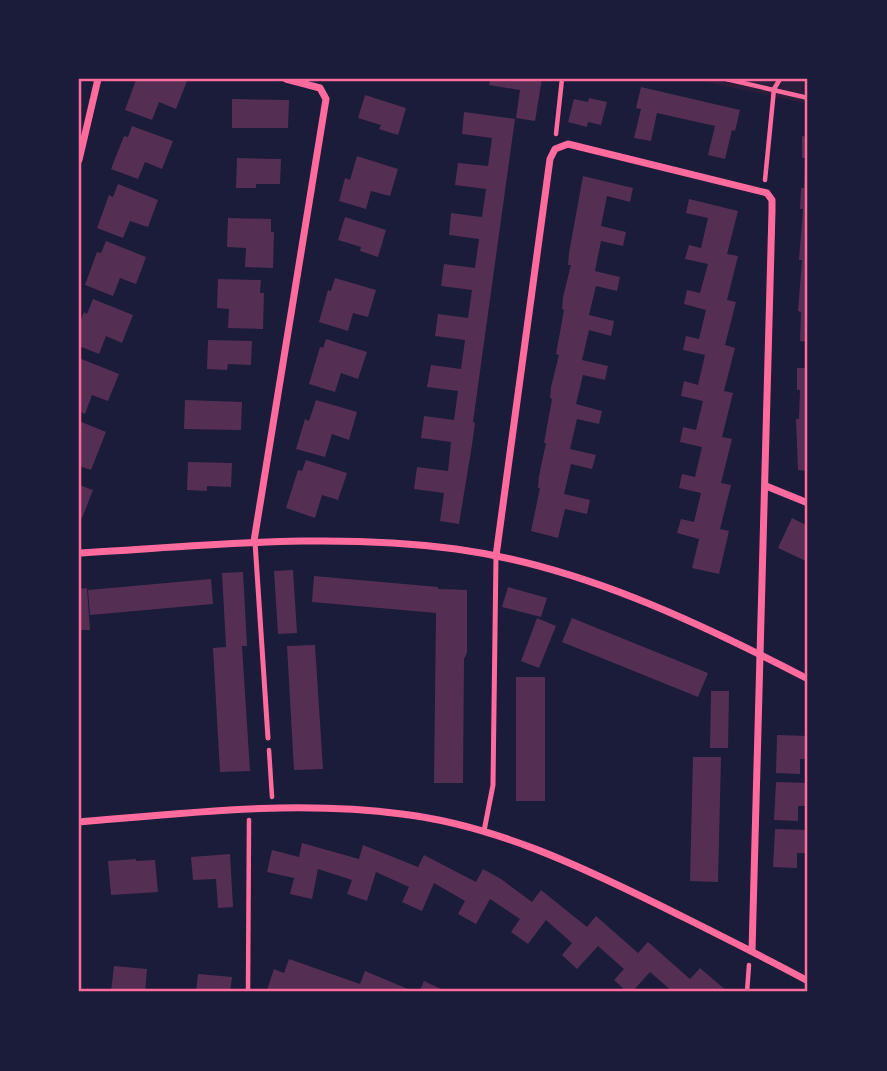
<svg xmlns="http://www.w3.org/2000/svg" width="887" height="1071" font-family="Helvetica,sans-serif">
<rect width="100%" height="100%" fill="#1b1b3a"/>
<path fill="#2a1e3b" d="M692,79H808V104Z"/>
<g fill="#542f53">
<path d="M141,79H180L187,81L176,109L159,102L152,120L125,110L136,80L140,81Z"/>
<path d="M490,79H542L535,121L516,118L520,90L489,85Z"/>
<path d="M641,87L740,110L735,131L732,130L725,159L708,155L715,126L657,113L651,141L634,138L641,109L636,108Z"/>
<path d="M365,95L406,108L398,135L379,129L381,125L358,118Z"/>
<path d="M589,98L607,102L601,125L588,122L587,127L568,122L574,99L588,102Z"/>
<path d="M232,99L289,100L288,128H232Z"/>
<path d="M464,112L515,119L473,422L475,423L472,445L459,524L440,521L444,493L414,489L417,467L448,471L451,442L421,438L424,416L454,420L458,391L427,387L431,365L461,369L465,340L435,336L438,314L468,318L472,290L441,286L444,264L475,268L479,239L449,235L451,213L482,217L486,189L455,185L458,163L488,166L492,138L462,134Z"/>
<path d="M132,126L173,141L162,169L145,162L138,179L111,169L124,136L128,137Z"/>
<path d="M802,136L808,137V342L800,341L801,312L798,311L802,260H799L803,209H800L801,188H804L805,158H802Z"/>
<path d="M357,156L398,169L390,196L371,191L366,209L339,201L345,178L350,180Z"/>
<path d="M237,158L281,159L280,184H256V188H236Z"/>
<path d="M583,176L633,188L630,202L607,196L601,226L626,232L623,246L601,241L595,271L620,277L617,291L596,286L589,315L614,321L611,336L589,330L582,360L608,366L605,380L583,375L576,404L602,411L599,424L577,419L570,449L596,455L592,469L571,464L564,494L590,500L587,514L565,509L558,538L531,531L540,488H538L539,476L546,443H544L552,399L550,398L551,387L559,355L556,354L564,310L562,309L563,297L571,265H568L569,253Z"/>
<path d="M118,184L158,200L148,227L130,221L123,238L97,228L109,195L113,197Z"/>
<path d="M689,199L738,211L727,254L738,256L727,300L736,302L725,345L735,348L724,391L733,393L722,437L732,439L721,483L731,485L720,529L729,531L719,574L692,568L699,539L677,533L681,519L694,522L701,493L679,488L682,474L695,477L702,447L680,442L683,427L696,430L703,401L681,396L684,381L698,385L705,355L683,350L686,336L699,339L706,310L684,304L687,290L700,293L708,264L685,259L689,245L701,248L708,218L686,213Z"/>
<path d="M345,217L386,230L378,257L360,251L361,247L338,240Z"/>
<path d="M228,218L271,219V232H274L273,268L245,267L246,248L227,247Z"/>
<path d="M106,241L146,257L136,284L120,278L113,296L85,285L97,252L101,253Z"/>
<path d="M335,278L376,290L368,317L353,313L348,331L319,322L328,290L331,291Z"/>
<path d="M218,279L261,280L260,293H264L263,329L228,328L229,309L217,308Z"/>
<path d="M93,299L133,315L122,343L106,336L99,354L79,346V325L84,312L87,314Z"/>
<path d="M326,339L367,352L358,379L341,373L335,392L309,384L320,347L323,348Z"/>
<path d="M208,340L252,341L251,365L228,364L227,370L207,369Z"/>
<path d="M79,358L119,374L108,401L92,395L85,414L79,411Z"/>
<path d="M797,368H808V471L798,470L796,419H799L800,390H797Z"/>
<path d="M185,400L242,402L241,430L184,429Z"/>
<path d="M316,400L357,412L349,440L332,434L325,457L296,449L305,419L309,421Z"/>
<path d="M79,421L106,432L91,470L79,466Z"/>
<path d="M306,460L347,473L338,500L322,495L315,518L286,508L298,470L302,471Z"/>
<path d="M188,462L232,463L231,487L207,486V491L187,490Z"/>
<path d="M79,485L93,490L82,518L79,517Z"/>
<path d="M792,518L808,526V562L778,548Z"/>
<path d="M293,570L297,633L278,634L274,571Z"/>
<path d="M243,572L247,646H242L250,771L220,772L213,648L226,647L222,573Z"/>
<path d="M314,576L438,587V589L467,590V653L464,659L463,783H434L436,613L312,602Z"/>
<path d="M211,579L213,604L90,615L88,590Z"/>
<path d="M508,587L547,598L541,617L502,607Z"/>
<path d="M87,588L90,630H79V589Z"/>
<path d="M537,618L556,626L539,668L521,661Z"/>
<path d="M572,618L708,673L698,697L562,642Z"/>
<path d="M315,645L323,769L294,770L287,646Z"/>
<rect x="516" y="677" width="29" height="124"/>
<path d="M711,691H729L728,748H710Z"/>
<path d="M777,735L808,736V759H800V774L776,773Z"/>
<path d="M693,757H721L718,882L690,881Z"/>
<path d="M776,782L808,783V806H798V821L774,820Z"/>
<path d="M775,829L808,830V853H797V868L773,867Z"/>
<path d="M302,843L359,859L363,845L418,867L424,855L476,882L483,869L501,879L532,902L541,890L587,927L596,916L638,953L648,942L690,979L700,968L728,992H673L650,972L632,992H627L614,980L624,969L598,946L577,969L562,955L572,943L546,920L528,944L511,932L520,919L490,899L476,924L458,914L465,901L434,883L422,911L402,902L409,887L376,872L367,901L347,894L352,880L318,869L312,899L290,894L294,878L267,872L272,850L299,857Z"/>
<path d="M230,854L233,907L218,908L216,879L193,880L191,857Z"/>
<path d="M136,859V861L155,860L158,892L111,895L108,861Z"/>
<path d="M289,959L360,984L365,971L415,992H273L267,990L274,969L284,973Z"/>
<path d="M114,966L147,969L145,992H111Z"/>
<path d="M198,974L232,977L230,992H196Z"/>
<path d="M424,981L443,990L448,992H419Z"/>
</g>
<g fill="none" stroke-linecap="round" stroke-linejoin="round">
<g stroke="#ff6b9d" stroke-width="4.5">
<path d="M726,79L808,98"/>
<path d="M556,134L562,79"/>
<path d="M765,180L774,89L780,79"/>
<path d="M269,750L272,797"/>
<path d="M248,992L249,820"/>
<path d="M747,992L749,965"/>
</g>
<g stroke="#ff6b9d" stroke-width="5">
<path d="M255,542L268,738"/>
<path d="M484,831L493,785L496,556"/>
</g>
<g stroke="#ff6b9d" stroke-width="7">
<path d="M79,160L98,79"/>
<path d="M766,486L808,503"/>
<path d="M254,541L326,99L320,88L286,79"/>
<path d="M79,553C204,546 330,532 456,549C580,566 698,622 808,679"/>
<path d="M496,556L550,159L555,149L568,144L767,193L772,200V211L752,951"/>
<path d="M79,822C186,813 295,800 402,814C494,825 580,866 661,906C711,931 760,955 808,981"/>
</g>
</g>
<rect width="887" height="1071" fill="none" stroke="#1b1b3a" stroke-width="161"/>
<rect x="80" y="80" width="726" height="910" fill="none" stroke="#ff6b9d" stroke-width="2.5"/>
</svg>
